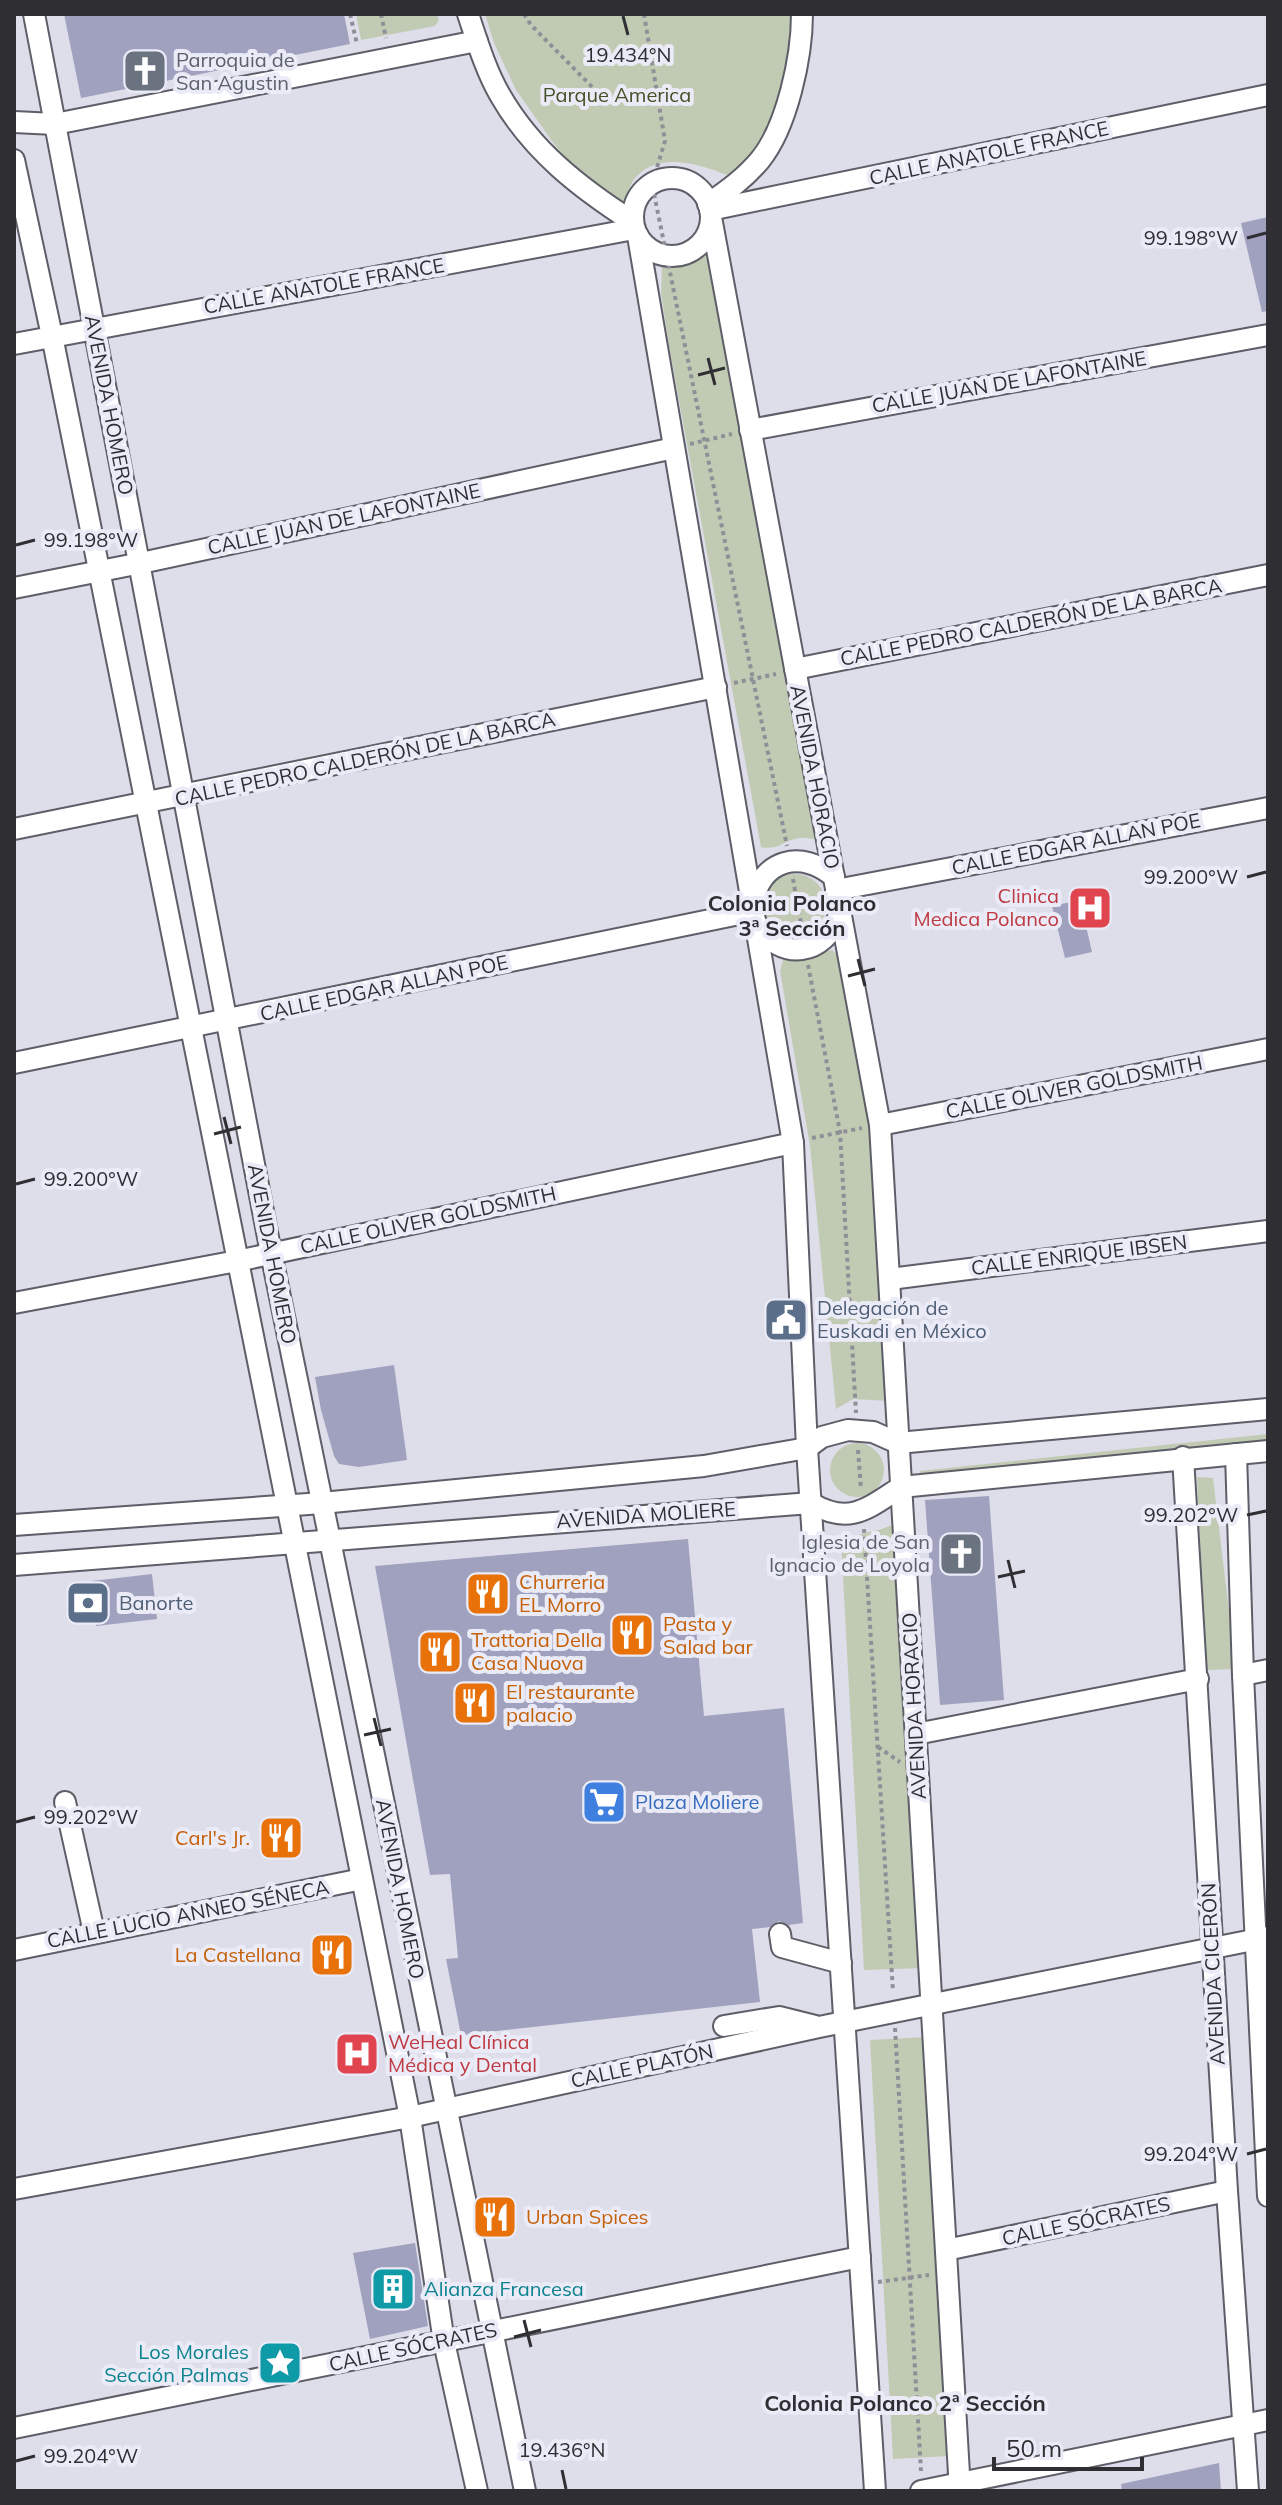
<svg xmlns="http://www.w3.org/2000/svg" width="1282" height="2505" font-family="Mulish,sans-serif">
<rect width="100%" height="100%" fill="#dddeea"/>
<g fill="#c1cbb3">
<path d="M356,14H437L439,20L435,26L361,40Z"/>
<path d="M485,14H795C789,53 784,107 763,141C754,155 740,165 727,175C699,164 659,151 635,178C630,184 627,195 624,202L566,161L516,90L494,43Z"/>
<path d="M704,253L715,255L820,837C811,841 809,837 800,838C784,839 780,851 761,847L669,346L661,293L662,266H687Z"/>
<circle cx="795" cy="905" r="31"/>
<path d="M832,950L839,956L873,1118L890,1401L853,1399L836,1409L810,1146L780,971L783,960Z"/>
<path d="M1268,1434V1451L922,1488L920,1471Z"/>
<circle cx="857" cy="1470" r="27"/>
<path d="M1197,1477L1213,1478L1236,1669L1205,1670Z"/>
<path d="M897,1523L923,1968L864,1970L841,1539L882,1529Z"/>
<path d="M926,2037L949,2456L893,2459L870,2040Z"/>
</g>
<g fill="#a0a1be">
<path d="M64,14H344L350,44L81,98Z"/>
<path d="M1268,217V311L1262,312L1241,223Z"/>
<path d="M1080,900L1092,952L1065,958L1052,906Z"/>
<path d="M394,1365L407,1460L359,1467L339,1464L334,1456L321,1410L315,1377Z"/>
<path d="M989,1496L1004,1700L940,1705L925,1500Z"/>
<path d="M688,1539L704,1716L784,1708L803,1923L789,1925L779,1921L770,1927L752,1929L760,2002L461,2035L446,1959L458,1958L450,1874L430,1875L375,1566Z"/>
<path d="M152,1574L157,1619L96,1626L92,1581Z"/>
<path d="M415,2243L428,2326L370,2339L353,2253Z"/>
<path d="M1219,2463L1221,2491H1122L1121,2484Z"/>
</g>
<g fill="none" stroke-linecap="round" stroke-linejoin="round">
<g stroke="#5d5e68" stroke-width="24">
<g id="minor">
<path d="M34,14L271,1253L525,2491"/>
<path d="M468,14C477,41 486,71 500,95C532,151 580,188 633,222"/>
<path d="M14,122L55,124L477,41"/>
<path d="M14,160L52,336L410,2117L444,2342L477,2491"/>
<circle cx="672" cy="217" r="39"/>
<path d="M708,204C727,191 745,178 760,160C787,127 802,57 802,14"/>
<path d="M710,210L1268,95"/>
<path d="M711,217L880,1125L960,2491"/>
<path d="M638,236L793,1143L807,1448L875,2491"/>
<path d="M14,344L634,229"/>
<path d="M750,430L1268,335"/>
<path d="M14,588L141,563L674,448"/>
<path d="M795,669L1268,575"/>
<path d="M14,829L716,687"/>
<path d="M836,890L1268,808"/>
<path d="M753,903C761,859 802,849 834,877"/>
<path d="M756,923C781,963 825,956 840,913"/>
<path d="M14,1063L754,911"/>
<path d="M880,1125L1268,1049"/>
<path d="M890,1279L1268,1231"/>
<path d="M14,1303L237,1261L793,1143"/>
<path d="M1236,1454L1243,1675L1268,2196"/>
<path d="M1183,1457L1227,2191L1248,2491"/>
<path d="M14,1525L322,1503L704,1466L807,1448L822,1437L848,1430L873,1432L898,1443L1268,1409"/>
<path d="M14,1565L811,1503C850,1526 868,1508 901,1487L1268,1451"/>
<path d="M1243,1675L1268,1670"/>
<path d="M916,1734L1198,1679"/>
<path d="M65,1802L94,1932"/>
<path d="M780,1934L782,1947L841,1963"/>
<path d="M14,1950L362,1879"/>
<path d="M724,2026L779,2017L815,2026"/>
<path d="M14,2189L410,2117L819,2027L1268,1937"/>
<path d="M946,2250L1227,2191"/>
<path d="M14,2428L860,2257"/>
<path d="M921,2491L1268,2420"/>
</g>
</g>
<g stroke="#8f8f98" stroke-width="4" stroke-dasharray="4 4" stroke-linecap="butt">
<path d="M350,14L357,44"/>
<path d="M381,14L386,38"/>
<path d="M524,14L531,25L606,101"/>
<path d="M644,14L665,141L652,184L787,846"/>
<path d="M690,444L732,434"/>
<path d="M734,683L776,674"/>
<path d="M793,879L802,929"/>
<path d="M808,965L840,1132L856,1413"/>
<path d="M812,1138L862,1128"/>
<path d="M858,1450L861,1489"/>
<path d="M864,1529L893,1992"/>
<path d="M878,1747L900,1762"/>
<path d="M895,2028L921,2471"/>
<path d="M878,2282L929,2275"/>
</g>
<use href="#minor" stroke="#fff" stroke-width="20"/>
</g>
<path fill="none" stroke="#2e2e33" stroke-width="3" d="M623,16L628,35M1247,238L1266,233M708,358L715,385M698,375L725,368M16,545L35,540M1247,877L1266,872M858,959L865,986M848,976L875,969M224,1117L231,1144M214,1134L241,1127M16,1184L35,1179M1247,1515L1266,1511M1008,1560L1015,1588M998,1577L1025,1571M374,1718L381,1746M364,1735L391,1729M16,1822L35,1817M1247,2154L1266,2149M524,2320L531,2347M514,2337L541,2330M16,2461L35,2456M562,2470L566,2489"/>
<defs>
<g id="church-square" transform="scale(2.3)"><rect x="-9" y="-9" width="18" height="18" rx="4" fill="#6b7280" stroke="#eaebf7"/><path d="M-1.2-6h2.4v3.5h3.3v2.4h-3.3V6h-2.4V-.1h-3.3v-2.4h3.3Z" fill="#fff"/></g>
<g id="hospital-square" transform="scale(2.3)"><rect x="-9" y="-9" width="18" height="18" rx="4" fill="#e0444e" stroke="#eaebf7"/><path d="M-5-5h3v3.5h4V-5h3V5h-3V1.5h-4V5h-3Z" fill="#fff"/></g>
<g id="civic-square" transform="scale(2.3)"><rect x="-9" y="-9" width="18" height="18" rx="4" fill="#5c6f8a" stroke="#eaebf7"/><path d="M-.6-6.5H3V-4.5H.6V-3L4-1V1h2V6H-6V1h2V-1L-.6-3ZM-1.2 2.5V6h2.4V2.5Z" fill="#fff"/></g>
<g id="restaurant-square" transform="scale(2.3)"><rect x="-9" y="-9" width="18" height="18" rx="4" fill="#e8710a" stroke="#eaebf7"/><path d="M-5-6h1v4h1v-4h1v4h1v-4h1v5L-1.5 .5V6h-2V.5L-5-1ZM5-6V6H3V1.5H1.5Q1.5-4 5-6Z" fill="#fff"/></g>
<g id="bank-square" transform="scale(2.3)"><rect x="-9" y="-9" width="18" height="18" rx="4" fill="#5c6f8a" stroke="#eaebf7"/><path d="M-6-4H6V4H-6ZM0-2.3a2.3 2.3 0 1 0 0 4.6a2.3 2.3 0 1 0 0-4.6Z" fill="#fff"/></g>
<g id="supermarket-square" transform="scale(2.3)"><rect x="-9" y="-9" width="18" height="18" rx="4" fill="#3f7fe0" stroke="#eaebf7"/><path d="M-6-5.5h2.5l.6 2H6L4.5 2H-2.5L-4.4-4H-6ZM-1.5 3.2a1.3 1.3 0 1 0 .1 0ZM3 3.2a1.3 1.3 0 1 0 .1 0Z" fill="#fff"/></g>
<g id="building-square" transform="scale(2.3)"><rect x="-9" y="-9" width="18" height="18" rx="4" fill="#0f9aa8" stroke="#eaebf7"/><path d="M-4-6H4V6H1V3H-1V6H-4ZM-2.5-4.3h1.7v1.8h-1.7ZM.8-4.3h1.7v1.8H.8ZM-2.5-1h1.7V.8h-1.7ZM.8-1h1.7V.8H.8Z" fill="#fff"/></g>
<g id="sight-square" transform="scale(2.3)"><rect x="-9" y="-9" width="18" height="18" rx="4" fill="#0f9aa8" stroke="#eaebf7"/><path d="M0-6L1.8-2.2L6-1.7L2.9 1.2L3.7 5.4L0 3.3L-3.7 5.4L-2.9 1.2L-6-1.7L-1.8-2.2Z" fill="#fff"/></g>
</defs>
<g fill-rule="evenodd">
<use href="#church-square" x="145" y="71"/>
<use href="#hospital-square" x="1090" y="908"/>
<use href="#civic-square" x="786" y="1320"/>
<use href="#church-square" x="961" y="1554"/>
<use href="#restaurant-square" x="488" y="1594"/>
<use href="#bank-square" x="88" y="1603"/>
<use href="#restaurant-square" x="632" y="1635"/>
<use href="#restaurant-square" x="440" y="1652"/>
<use href="#restaurant-square" x="475" y="1703"/>
<use href="#supermarket-square" x="604" y="1802"/>
<use href="#restaurant-square" x="281" y="1838"/>
<use href="#restaurant-square" x="332" y="1955"/>
<use href="#hospital-square" x="357" y="2054"/>
<use href="#restaurant-square" x="495" y="2217"/>
<use href="#building-square" x="393" y="2289"/>
<use href="#sight-square" x="280" y="2363"/>
</g>
<g text-anchor="middle" stroke-width="8" stroke-linejoin="round" paint-order="stroke">
<g font-size="20" fill="#5b616d" stroke="#eaebf7" text-anchor="start">
<text x="176" y="67">Parroquia de<tspan x="176" dy="23">San Agustin</tspan></text>
<text x="930" y="1549" text-anchor="end">Iglesia de San<tspan x="930" dy="23">Ignacio de Loyola</tspan></text>
</g>
<g font-size="20" fill="#425226" stroke="#eaebf7">
<text x="617" y="102">Parque America</text>
</g>
<g font-size="20" fill="#2e2e33" stroke="#eaebf7">
<text transform="translate(989 153) rotate(-12)" y="7">CALLE ANATOLE FRANCE</text>
<text transform="translate(324 286) rotate(-10)" y="7">CALLE ANATOLE FRANCE</text>
<text transform="translate(1009 382) rotate(-10)" y="7">CALLE JUAN DE LAFONTAINE</text>
<text transform="translate(109 405) rotate(79)" y="7">AVENIDA HOMERO</text>
<text transform="translate(344 519) rotate(-12)" y="7">CALLE JUAN DE LAFONTAINE</text>
<text transform="translate(1031 622) rotate(-11)" y="7">CALLE PEDRO CALDERÓN DE LA BARCA</text>
<text transform="translate(365 759) rotate(-12)" y="7">CALLE PEDRO CALDERÓN DE LA BARCA</text>
<text transform="translate(815 777) rotate(79)" y="7">AVENIDA HORACIO</text>
<text transform="translate(1076 844) rotate(-11)" y="7">CALLE EDGAR ALLAN POE</text>
<text transform="translate(384 988) rotate(-12)" y="7">CALLE EDGAR ALLAN POE</text>
<text transform="translate(1074 1087) rotate(-11)" y="7">CALLE OLIVER GOLDSMITH</text>
<text transform="translate(428 1220) rotate(-12)" y="7">CALLE OLIVER GOLDSMITH</text>
<text transform="translate(272 1254) rotate(79)" y="7">AVENIDA HOMERO</text>
<text transform="translate(1079 1255) rotate(-7)" y="7">CALLE ENRIQUE IBSEN</text>
<text transform="translate(646 1515) rotate(-4)" y="7">AVENIDA MOLIERE</text>
<text transform="translate(914 1706) rotate(-93)" y="7">AVENIDA HORACIO</text>
<text transform="translate(400 1889) rotate(79)" y="7">AVENIDA HOMERO</text>
<text transform="translate(188 1914) rotate(-11)" y="7">CALLE LUCIO ANNEO SÉNECA</text>
<text transform="translate(1213 1974) rotate(-93)" y="7">AVENIDA CICERÓN</text>
<text transform="translate(642 2066) rotate(-12)" y="7">CALLE PLATÓN</text>
<text transform="translate(1086 2221) rotate(-12)" y="7">CALLE SÓCRATES</text>
<text transform="translate(413 2347) rotate(-12)" y="7">CALLE SÓCRATES</text>
</g>
<g font-size="20" fill="#be3a42" stroke="#eaebf7" text-anchor="end">
<text x="1059" y="903">Clinica<tspan x="1059" dy="23">Medica Polanco</tspan></text>
<text x="388" y="2049" text-anchor="start">WeHeal Clínica<tspan x="388" dy="23">Médica y Dental</tspan></text>
</g>
<g font-size="20" fill="#4e5e75" stroke="#eaebf7" text-anchor="start">
<text x="817" y="1315">Delegación de<tspan x="817" dy="23">Euskadi en México</tspan></text>
<text x="119" y="1610">Banorte</text>
</g>
<g font-size="20" fill="#c56008" stroke="#eaebf7" text-anchor="start">
<text x="519" y="1589">Churreria<tspan x="519" dy="23">EL Morro</tspan></text>
<text x="663" y="1631">Pasta y<tspan x="663" dy="23">Salad bar</tspan></text>
<text x="471" y="1647">Trattoria Della<tspan x="471" dy="23">Casa Nuova</tspan></text>
<text x="506" y="1699">El restaurante<tspan x="506" dy="23">palacio</tspan></text>
<text x="250" y="1845" text-anchor="end">Carl's Jr.</text>
<text x="301" y="1962" text-anchor="end">La Castellana</text>
<text x="526" y="2224">Urban Spices</text>
</g>
<g font-size="20" fill="#366cbe" stroke="#eaebf7" text-anchor="start">
<text x="635" y="1809">Plaza Moliere</text>
</g>
<g font-size="20" fill="#0d838f" stroke="#eaebf7" text-anchor="start">
<text x="424" y="2296">Alianza Francesa</text>
<text x="249" y="2359" text-anchor="end">Los Morales<tspan x="249" dy="23">Sección Palmas</tspan></text>
</g>
<g font-size="22" font-weight="bold" fill="#2e2e33" stroke="#eaebf7">
<text x="792" y="911">Colonia Polanco<tspan x="792" dy="25">3ª Sección</tspan></text>
<text x="905" y="2411">Colonia Polanco 2ª Sección</text>
</g>
</g>
<g font-size="20" text-anchor="middle" fill="#2e2e33" stroke="#eaebf7" stroke-width="8" stroke-linejoin="round" paint-order="stroke">
<text x="628" y="62">19.434°N</text>
<text x="1191" y="245">99.198°W</text>
<text x="91" y="547">99.198°W</text>
<text x="1191" y="884">99.200°W</text>
<text x="91" y="1186">99.200°W</text>
<text x="1191" y="1522">99.202°W</text>
<text x="91" y="1824">99.202°W</text>
<text x="1191" y="2161">99.204°W</text>
<text x="562" y="2457">19.436°N</text>
<text x="91" y="2463">99.204°W</text>
</g>
<rect width="1282" height="2505" fill="none" stroke="#2e2e33" stroke-width="32"/>
<path d="M994 2457v12h148v-12" fill="none" stroke="#2e2e33" stroke-width="4"/>
<text x="1006" y="2457" font-size="24" fill="#2e2e33" stroke="#eaebf7" stroke-width="6" paint-order="stroke">50 m</text>
</svg>
